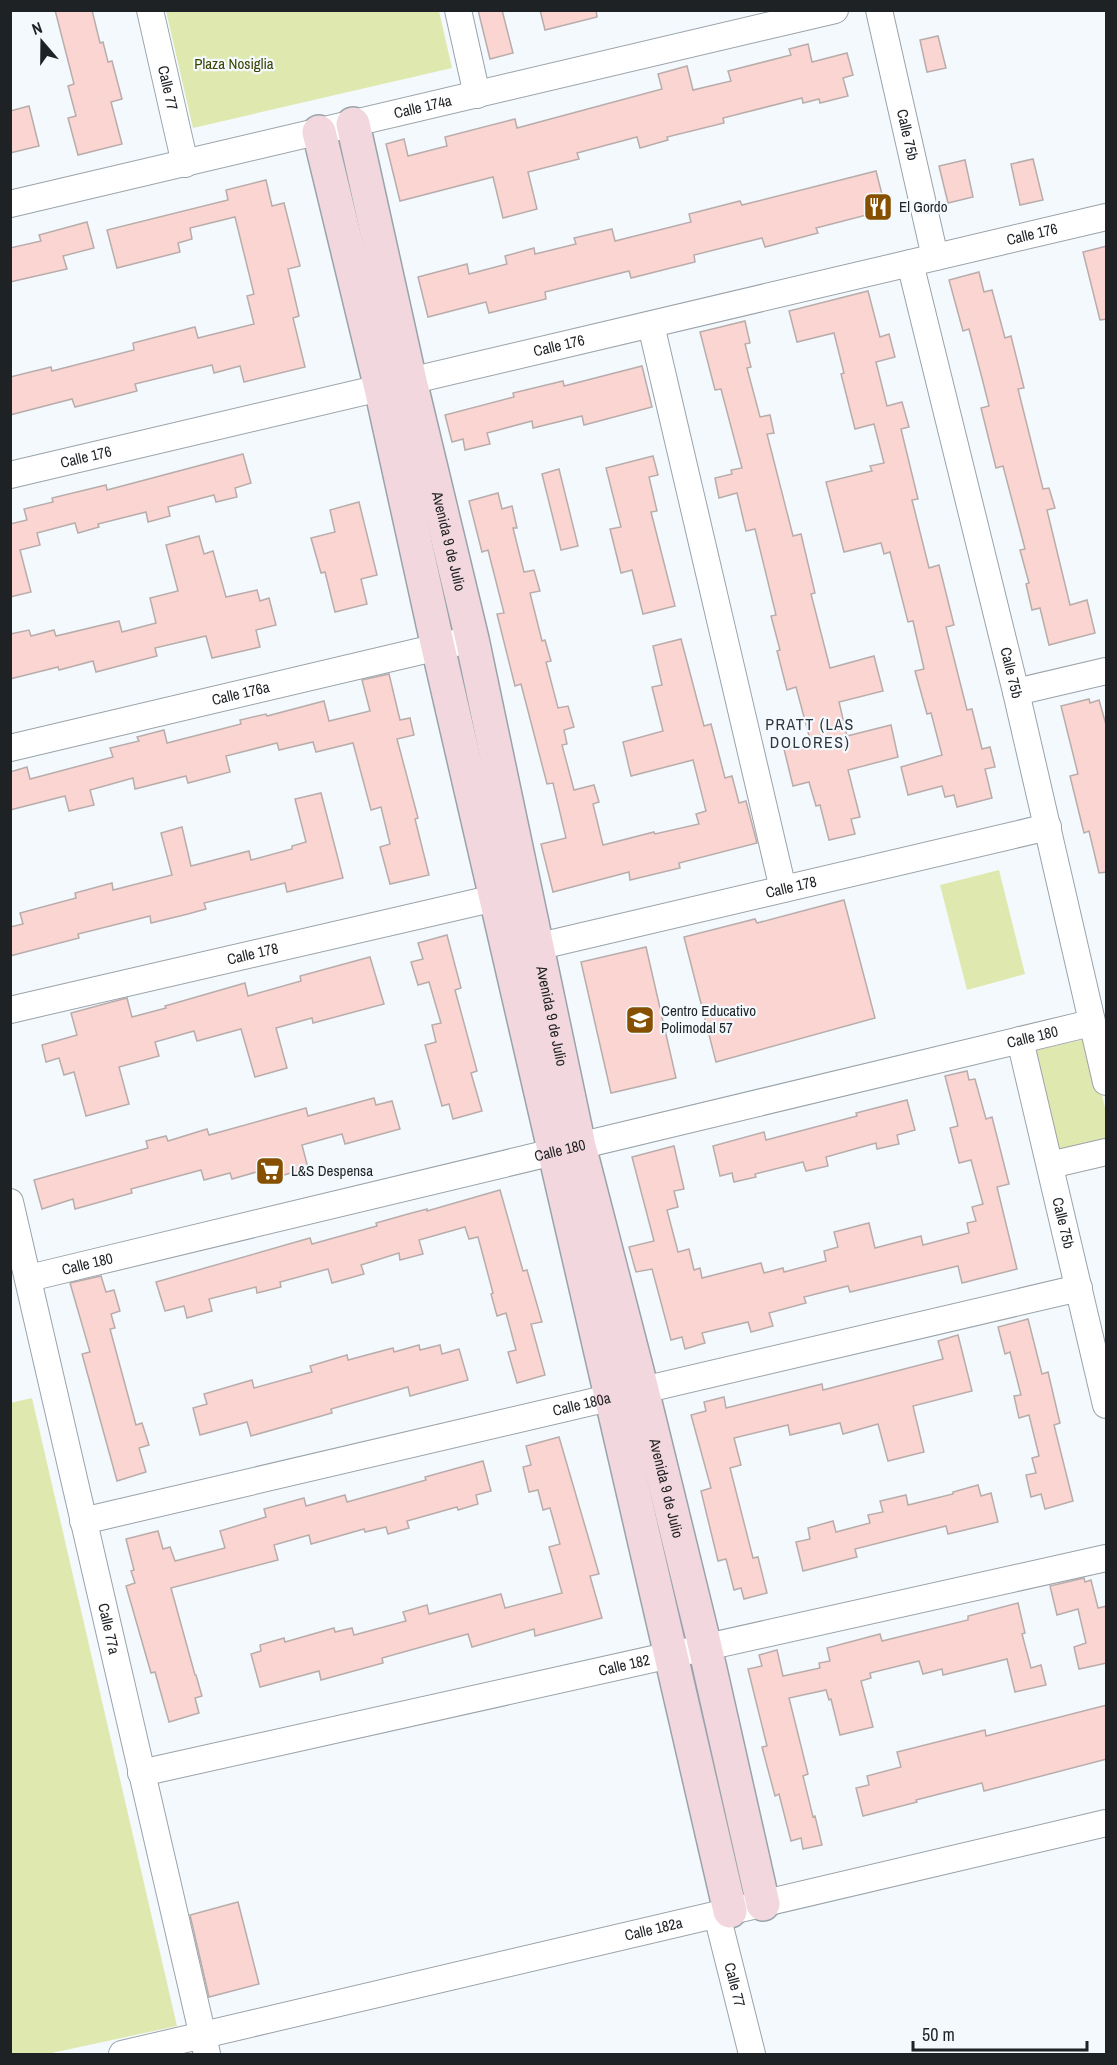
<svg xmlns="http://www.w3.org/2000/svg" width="1117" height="2065" font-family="'Archivo Narrow',sans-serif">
<rect width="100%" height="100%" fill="#f3f9fd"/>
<g fill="#dfe9af">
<path d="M166,11H439L452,68L193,128Z"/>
<path d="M999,870L1025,974L967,990L940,885Z"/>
<path d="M1089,1038L1106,1112V1141L1058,1153L1033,1051Z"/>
<path d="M32,1398L177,2026L47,2054H11L10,1403Z"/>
</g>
<g fill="#fbd5d1" stroke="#b9adac" stroke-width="1.5">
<path d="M55,10H92L100,43L103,42L108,62L112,61L122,99L111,102L122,144L78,155L68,118L76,116L68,86L74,84Z"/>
<path d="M478,10H502L513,53L490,59Z"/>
<path d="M540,10H596L597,17L545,30Z"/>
<path d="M938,36L946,68L927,72L920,40Z"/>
<path d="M808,44L812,62L847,53L853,75L843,78L848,96L820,103L819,99L803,103L802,98L723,118L724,123L667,137L668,140L640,148L637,137L577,153L579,159L528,172L537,209L503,218L493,177L400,201L386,144L404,139L408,156L447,146L445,137L515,119L517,128L662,89L658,74L687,66L693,90L731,81L728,71L791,55L789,49Z"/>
<path d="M29,106L39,146L10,153V111Z"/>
<path d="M1033,159L1043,200L1020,205L1011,164Z"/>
<path d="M965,160L973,197L948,203L939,166Z"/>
<path d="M876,171L886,210L816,228L818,233L765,247L762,238L694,255L695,262L631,278L629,271L545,292L546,299L489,313L486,302L428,317L418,277L467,264L469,274L507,264L505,256L534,248L535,254L576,244L574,238L612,229L615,241L691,222L689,214L740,201L742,205Z"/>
<path d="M266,180L272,206L284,203L300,266L288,269L299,316L293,318L305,367L244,382L240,366L214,373L212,365L135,384L137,391L75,407L72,399L10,415V377L51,367L52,371L134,350L133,343L195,327L198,338L254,324L247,296L254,294L235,217L190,228L192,239L178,243L180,252L117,268L107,230L228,200L226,190Z"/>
<path d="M87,222L94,248L63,256L67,269L10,282V248L41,241L39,235Z"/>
<path d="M1107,246V319L1100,320L1083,252Z"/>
<path d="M979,272L984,292L992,290L1005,338L1011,336L1024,388L1018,389L1043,489L1049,488L1055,508L1047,510L1070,605L1087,600L1095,633L1049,645L1040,608L1032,610L1026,584L1029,583L1020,550L1025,549L1003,466L996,468L981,408L989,406L983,382L969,329L963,331L949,280Z"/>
<path d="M868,291L880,337L889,334L895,357L876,362L887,406L902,402L909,427L901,429L918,499L912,500L929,568L939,565L954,625L946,627L967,710L972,709L982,749L990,747L995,767L985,769L992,798L957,807L954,795L945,797L942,786L908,795L901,767L942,755L931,713L927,714L915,671L924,669L913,621L908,622L890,552L884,554L881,543L844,552L826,482L872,471L870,466L884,463L874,424L855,429L841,374L844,373L834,333L797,342L789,311Z"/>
<path d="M745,321L750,343L745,344L751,367L747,368L760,417L770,415L774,433L767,434L793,536L801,534L815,593L811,594L830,668L874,656L883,691L839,702L847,736L891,725L898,757L848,770L860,817L851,819L855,834L829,840L820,805L816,806L809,782L793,786L784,749L811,743L796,687L787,690L777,651L780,650L771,616L776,615L755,529L746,531L737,493L719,498L715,478L732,474L731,470L742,468L721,389L715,390L700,332Z"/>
<path d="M642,366L652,407L584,425L582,416L533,428L532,421L487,433L490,444L465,450L463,439L452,442L445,415L514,397L513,393L563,381L564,386Z"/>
<path d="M243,454L251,483L235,488L237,497L216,502L214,495L168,507L170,516L148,522L146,512L98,524L99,527L78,533L75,523L37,533L40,545L20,550L31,592L10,597V524L27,520L24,509L53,502L52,498L106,485L107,490Z"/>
<path d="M653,456L658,475L649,477L657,511L651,512L675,606L643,614L632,570L621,573L610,529L621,527L606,468Z"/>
<path d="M559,469L578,546L561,550L542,474Z"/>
<path d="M498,493L502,509L512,506L517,528H513L524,572L534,570L540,591L530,593L542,641L545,640L551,661L546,662L558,708L568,706L574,727L564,730L567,744L562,745L574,790L594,785L599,802L593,804L603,845L654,832L655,834L699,824L696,814L706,811L693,760L631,776L623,742L663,731L652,687L662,685L653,646L681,639L704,726L711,724L725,778L732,776L739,803L746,801L757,843L679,863L680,868L630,880L629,872L553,892L541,844L566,838L553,783L547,784L521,684L515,686L497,614L504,613L488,550L482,552L469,501Z"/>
<path d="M359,502L377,575L361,579L367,604L335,612L325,572L321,573L311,538L335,532L330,510Z"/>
<path d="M199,536L204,554L213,551L226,597L257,590L260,601L269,598L276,625L256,630L260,647L212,658L206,636L155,648L157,656L96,672L93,661L59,670L58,667L10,679V634L29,630L31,636L54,630L56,636L119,621L122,632L156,623L150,598L178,591L166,545Z"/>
<path d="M389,674L400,720L410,718L414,735L397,739L418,818L415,819L429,875L390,884L380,847L390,844L381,807L371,810L353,743L316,752L313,742L279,750L277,743L226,756L230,772L188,783L186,776L135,789L133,778L90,790L94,805L69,811L65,796L10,810V772L27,767L30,779L113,757L110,748L139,741L137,737L164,730L167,743L241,724L240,720L266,714L267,716L324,701L329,721L370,711L362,680Z"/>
<path d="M1089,699L1090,703L1099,700L1107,728V872L1099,873L1089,831L1084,833L1070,776L1078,774L1061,706Z"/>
<path d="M321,793L343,878L287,892L285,883L204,903L206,909L188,914L151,923L150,916L78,934L79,938L10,956V927L23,924L20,913L76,898L75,893L112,883L113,890L172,875L161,833L182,827L191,866L249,851L251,860L292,849V846L306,842L295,799Z"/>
<path d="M844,900L875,1018L716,1062L684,937L755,919L757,923Z"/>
<path d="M447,935L461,988L455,990L477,1071L471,1073L482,1111L453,1119L449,1104L442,1106L425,1045L436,1042L432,1025L441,1023L429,982L418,985L411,962L423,959L418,943Z"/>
<path d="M646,947L676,1078L611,1093L581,962Z"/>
<path d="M370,957L384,1004L313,1023L312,1018L276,1028L287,1068L255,1077L241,1029L197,1041L194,1031L155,1042L159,1056L119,1067L129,1104L86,1116L74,1072L64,1075L59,1058L46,1062L42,1045L77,1035L71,1013L108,1003L127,998L132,1017L166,1008L165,1006L245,983L248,996L301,981L300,976Z"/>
<path d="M967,1071L969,1080L975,1079L986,1119L992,1117L1009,1184L997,1187L1017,1269L962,1283L958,1266L850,1292L848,1286L804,1297L806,1303L769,1313L773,1326L751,1332L748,1322L702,1333L705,1343L685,1349L682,1337L671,1340L652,1269L636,1272L629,1247L654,1241L632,1157L674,1146L684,1189L674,1191L678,1207L667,1210L678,1252L689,1249L694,1270L700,1268L702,1278L761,1263L764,1273L783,1268L784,1272L826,1261L824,1251L838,1247L834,1232L869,1223L875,1248L921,1236L923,1245L969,1233L967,1223L976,1221L972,1207L983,1204L971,1160L959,1163L950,1128L958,1126L945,1076Z"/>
<path d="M374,1098L376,1105L392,1101L400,1129L345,1144L342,1134L302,1145L308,1168L277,1177L274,1167L232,1179L230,1173L204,1180L201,1170L131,1189L132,1193L75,1209L73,1199L42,1209L34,1180L148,1148L146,1141L166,1136L168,1141L207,1129L209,1135L306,1108L308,1116Z"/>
<path d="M907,1100L915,1130L897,1135L899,1144L877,1149L876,1143L826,1157L828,1166L806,1171L803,1162L755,1174L756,1177L734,1182L732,1173L720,1176L713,1146L764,1132L766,1140L857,1116L856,1113Z"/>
<path d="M500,1190L523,1271L527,1270L542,1322L531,1324L545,1375L517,1383L508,1352L516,1350L506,1313L497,1316L491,1294L493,1293L478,1237L469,1239L465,1227L419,1240L423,1254L400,1260L399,1253L361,1265L364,1274L332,1283L328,1269L280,1282L281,1287L257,1293L256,1287L209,1299L212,1311L187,1318L184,1306L165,1311L156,1282L310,1238L312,1244L377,1226L376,1223L408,1214L427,1209V1211Z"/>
<path d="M101,1276L106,1292L114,1290L120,1311L111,1314L115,1328L110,1329L136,1425L142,1423L149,1445L139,1448L146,1472L117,1481L82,1354L90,1352L70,1283Z"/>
<path d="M1028,1319L1042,1374L1048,1372L1060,1423L1054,1425L1073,1501L1045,1509L1041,1494L1031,1497L1026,1475L1036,1473L1032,1458L1039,1456L1029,1415L1019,1418L1014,1396L1021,1395L1010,1352L1005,1354L998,1327Z"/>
<path d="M958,1335L972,1391L913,1406L924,1452L888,1461L878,1424L843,1434L840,1423L790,1435L788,1425L734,1438L741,1465L730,1468L753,1558L758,1557L767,1593L744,1599L741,1588L734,1590L726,1559L718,1561L701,1491L711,1488L691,1415L706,1411L704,1402L724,1397L726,1408L822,1384L823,1390L943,1359L938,1341Z"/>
<path d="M419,1345L420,1350L440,1345L442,1354L459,1349L468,1380L410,1396L408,1387L331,1409L332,1413L251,1436L247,1422L200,1435L193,1408L207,1404L204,1394L252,1380L254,1388L312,1372L310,1366L347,1355L348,1360L393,1348L394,1352Z"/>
<path d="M559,1437L599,1574L590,1576L602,1618L535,1636L534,1629L472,1647L468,1634L382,1658L383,1663L321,1680L319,1671L260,1687L251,1654L261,1651L260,1645L284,1638L285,1642L334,1628L335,1632L352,1628L354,1635L406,1621L403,1612L427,1605L429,1614L501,1594L505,1608L562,1593L549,1547L560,1544L550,1508L543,1510L538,1490L529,1492L523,1467L531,1465L526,1446Z"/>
<path d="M483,1461L491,1491L476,1495L478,1504L458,1510L457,1507L407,1521L409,1528L388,1534L386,1527L365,1532L364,1529L311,1544L309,1535L274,1545L278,1560L171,1588L195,1675H196L202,1696L195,1698L199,1713L169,1722L155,1672L151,1673L126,1586L135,1583L131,1571L134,1570L126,1539L158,1531L163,1549L170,1547L175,1561L225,1548L220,1531L266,1517L264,1509L304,1498L306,1506L345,1495L347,1502L426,1480L425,1477Z"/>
<path d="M978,1485L981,1496L991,1493L998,1522L948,1534L946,1526L855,1549L857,1557L803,1571L796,1542L810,1539L808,1528L833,1521L836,1532L870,1523L868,1515L883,1512L880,1501L906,1495L908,1505L953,1494V1492Z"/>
<path d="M1084,1578L1085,1582L1091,1580L1098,1608L1107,1606V1663L1079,1669L1074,1647L1086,1643L1078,1609L1057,1615L1050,1586Z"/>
<path d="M1018,1603L1025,1633L1022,1634L1031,1668L1041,1665L1046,1685L1015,1692L1007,1659L943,1675L942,1669L923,1674L919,1661L870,1673L871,1678L861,1681L873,1727L840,1735L831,1699L829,1700L826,1690L789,1698L808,1774L803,1776L813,1817L815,1816L822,1845L803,1849L801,1838L791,1841L779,1794L775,1796L762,1747L767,1746L748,1669L762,1666L759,1655L777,1650L783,1676L820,1668L819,1663L830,1661L827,1648L880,1634L882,1641L968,1620V1616Z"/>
<path d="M1107,1705V1759L984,1791L982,1783L916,1800L917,1802L863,1816L856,1788L869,1785L867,1776L901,1767L897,1752L985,1730L986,1736Z"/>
<path d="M238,1902L259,1984L209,1997L190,1915Z"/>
</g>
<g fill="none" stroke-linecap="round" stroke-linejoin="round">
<g stroke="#9aa3aa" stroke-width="28">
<g id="street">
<path id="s1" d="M150,10L185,164"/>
<path d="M458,10L477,95"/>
<path id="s2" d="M879,10L935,257"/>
<path id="s3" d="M10,204L835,10"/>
<path id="s4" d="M910,263L1016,692L1106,1082"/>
<path d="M651,325L783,889"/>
<path id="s5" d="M10,475L1106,217"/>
<path d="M1016,692L1106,671"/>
<path id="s6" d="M10,748L472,639"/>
<path id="s7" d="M536,947L1048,827"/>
<path id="s8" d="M10,1010L495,898"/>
<path id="s9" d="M1020,1040L1106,1405"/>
<path d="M1050,1165L1106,1152"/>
<path id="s10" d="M10,1202L207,2054"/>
<path id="s11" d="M29,1278L1091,1023"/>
<path id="s12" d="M83,1521L1079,1288"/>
<path id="s13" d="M141,1773L1106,1558"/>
<path id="s14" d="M717,1915L752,2054"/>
<path id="s15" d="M122,2054L1106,1823"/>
</g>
</g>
<g stroke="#9aa3aa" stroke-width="36">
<g id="secondary">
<path id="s16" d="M353,124L410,381L472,639L579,1146L642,1390L705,1647L763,1904"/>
<path d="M319,132L381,388L438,647L730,1911"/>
</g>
</g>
<use href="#street" stroke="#fff" stroke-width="26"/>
<use href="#secondary" stroke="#f2d8de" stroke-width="33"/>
</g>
<defs>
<g id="restaurant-square" transform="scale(1.5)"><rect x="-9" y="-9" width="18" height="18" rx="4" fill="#875000" stroke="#f3f9fd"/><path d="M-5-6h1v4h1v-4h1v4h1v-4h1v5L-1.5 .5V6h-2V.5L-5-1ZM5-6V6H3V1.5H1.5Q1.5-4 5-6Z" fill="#fff"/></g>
<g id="school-square" transform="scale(1.5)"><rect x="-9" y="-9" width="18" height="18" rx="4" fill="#875000" stroke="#f3f9fd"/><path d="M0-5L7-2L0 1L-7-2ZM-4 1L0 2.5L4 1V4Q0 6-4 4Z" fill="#fff"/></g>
<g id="supermarket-square" transform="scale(1.5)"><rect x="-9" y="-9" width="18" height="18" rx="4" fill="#875000" stroke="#f3f9fd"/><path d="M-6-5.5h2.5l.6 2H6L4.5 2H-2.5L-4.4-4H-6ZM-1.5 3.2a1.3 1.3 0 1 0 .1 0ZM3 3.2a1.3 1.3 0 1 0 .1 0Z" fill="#fff"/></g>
</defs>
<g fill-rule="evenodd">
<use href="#restaurant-square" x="878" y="207"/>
<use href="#school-square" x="640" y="1020"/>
<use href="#supermarket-square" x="270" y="1171"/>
</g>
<g text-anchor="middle" stroke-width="4.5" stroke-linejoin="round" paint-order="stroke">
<g font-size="15" fill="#3c4201" stroke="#f3f9fd">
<text x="234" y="69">Plaza Nosiglia</text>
</g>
<g font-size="15" fill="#1f2225" stroke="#f3f9fd">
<text dy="5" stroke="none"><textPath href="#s1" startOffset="80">Calle 77</textPath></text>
<text dy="5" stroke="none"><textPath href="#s3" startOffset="424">Calle 174a</textPath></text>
<text dy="5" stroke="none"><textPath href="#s2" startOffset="128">Calle 75b</textPath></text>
<text dy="5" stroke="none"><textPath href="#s5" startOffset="1050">Calle 176</textPath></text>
<text dy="5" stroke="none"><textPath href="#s5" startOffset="564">Calle 176</textPath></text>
<text dy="5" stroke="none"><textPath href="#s5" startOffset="78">Calle 176</textPath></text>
<text dy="5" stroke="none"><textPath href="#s16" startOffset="428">Avenida 9 de Julio</textPath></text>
<text dy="5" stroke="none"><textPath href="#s4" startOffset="422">Calle 75b</textPath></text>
<text dy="5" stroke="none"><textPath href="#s6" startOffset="237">Calle 176a</textPath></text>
<text dy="5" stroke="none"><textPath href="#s7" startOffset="262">Calle 178</textPath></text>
<text dy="5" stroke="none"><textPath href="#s8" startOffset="249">Calle 178</textPath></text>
<text dy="5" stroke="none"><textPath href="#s16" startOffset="914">Avenida 9 de Julio</textPath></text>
<text dy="5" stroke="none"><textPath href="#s11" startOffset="1032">Calle 180</textPath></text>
<text dy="5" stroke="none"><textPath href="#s11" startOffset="546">Calle 180</textPath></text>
<text dy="5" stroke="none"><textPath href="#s9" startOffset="188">Calle 75b</textPath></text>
<text dy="5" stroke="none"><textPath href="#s11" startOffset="60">Calle 180</textPath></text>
<text dy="5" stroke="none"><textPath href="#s12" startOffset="512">Calle 180a</textPath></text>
<text dy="5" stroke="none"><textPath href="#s16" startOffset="1400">Avenida 9 de Julio</textPath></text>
<text dy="5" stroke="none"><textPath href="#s10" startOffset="438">Calle 77a</textPath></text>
<text dy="5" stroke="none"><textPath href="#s13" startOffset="495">Calle 182</textPath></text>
<text dy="5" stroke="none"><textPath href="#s15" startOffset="546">Calle 182a</textPath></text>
<text dy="5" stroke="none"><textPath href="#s14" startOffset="72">Calle 77</textPath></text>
</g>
<g font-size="15" fill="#1f2225" stroke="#f3f9fd" text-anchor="start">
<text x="899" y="212">El Gordo</text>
<text x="661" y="1016">Centro Educativo<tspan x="661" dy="17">Polimodal 57</tspan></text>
<text x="291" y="1176">L&amp;S Despensa</text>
</g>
<g font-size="16" letter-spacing="1.5" fill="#2f363c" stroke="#f3f9fd">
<text x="810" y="730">PRATT (LAS<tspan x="810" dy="18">DOLORES)</tspan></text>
</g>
</g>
<rect width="1117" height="2065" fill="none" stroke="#1f2225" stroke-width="24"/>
<g transform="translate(42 42) rotate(340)" stroke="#f3f9fd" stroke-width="4.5" paint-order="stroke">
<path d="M0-4.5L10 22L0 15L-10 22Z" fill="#1f2225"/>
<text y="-9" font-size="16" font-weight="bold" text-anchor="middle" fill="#1f2225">N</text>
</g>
<path d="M913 2041v9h174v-9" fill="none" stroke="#1f2225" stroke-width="3"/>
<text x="922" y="2041" font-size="18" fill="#1f2225" stroke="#f3f9fd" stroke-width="4.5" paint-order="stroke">50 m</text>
</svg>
